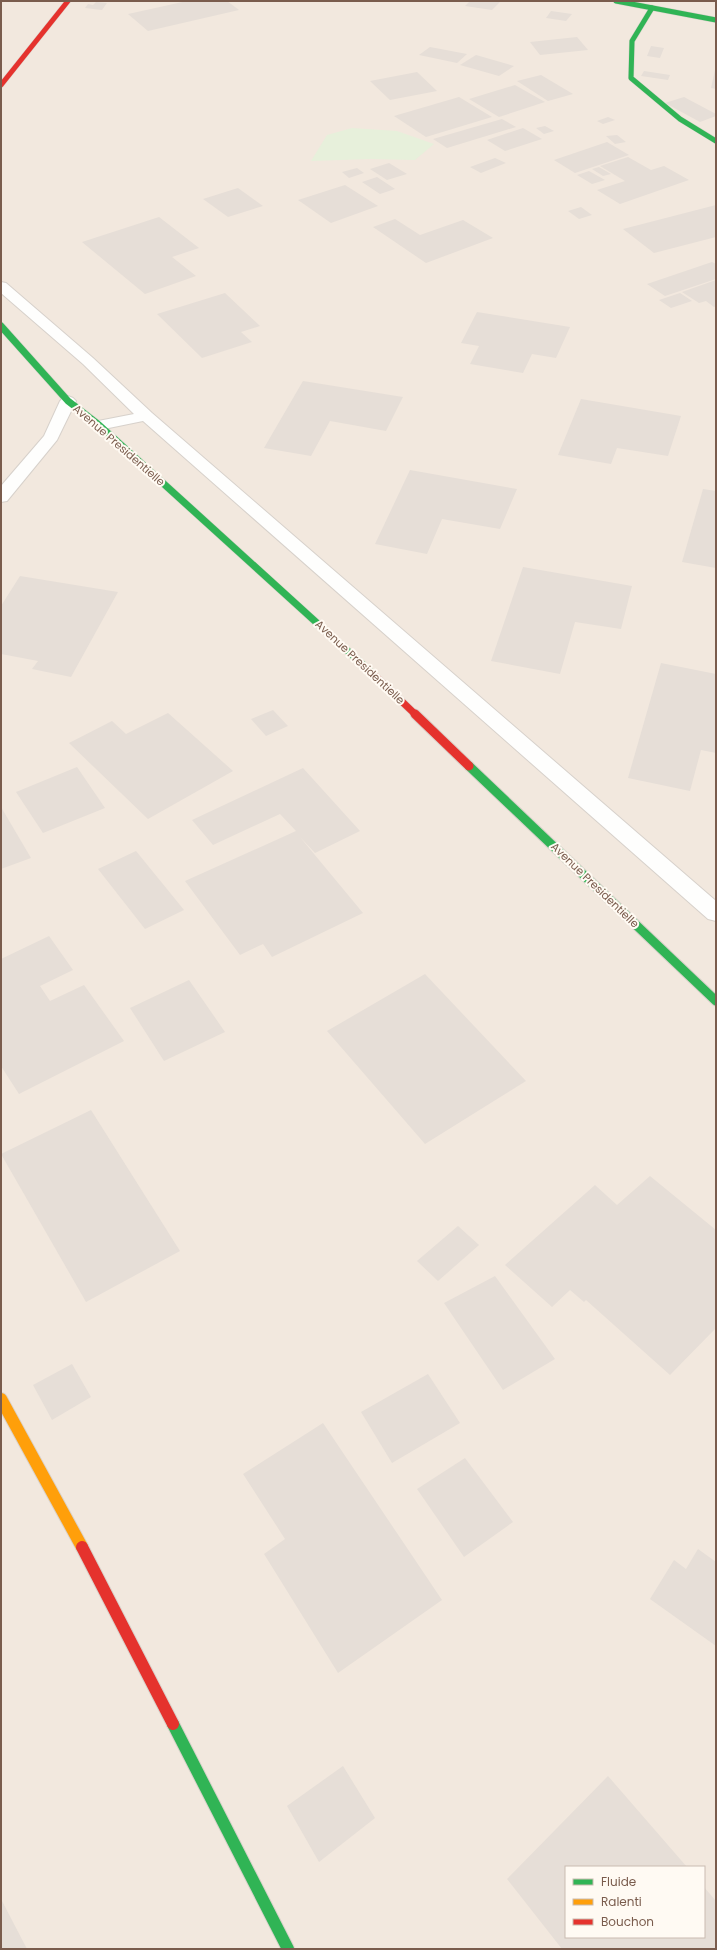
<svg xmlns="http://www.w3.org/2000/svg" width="717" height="1950" font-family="Poppins,sans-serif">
<rect width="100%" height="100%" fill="#f9f5f0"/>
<path fill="#f2e8de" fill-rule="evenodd" d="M1,1H716V1949H1ZM566,1867H704V1937H566Z"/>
<path fill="#e7f0db" d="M352,128L397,131L434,144L415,160L371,159L311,161L327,135Z"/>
<g fill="#e6ded7">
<path d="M187,1H227L239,10L148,31L128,14Z"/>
<path d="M470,1H493L500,2L492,10L465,6Z"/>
<path d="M96,2L107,3L102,10L85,8L88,4L93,5Z"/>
<path d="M551,11L572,14L566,21L546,18Z"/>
<path d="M577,37L588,50L540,55L530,42Z"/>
<path d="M651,46L664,48L660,58L647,56Z"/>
<path d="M430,47L467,54L457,63L419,55Z"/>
<path d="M476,55L514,66L499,76L460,65Z"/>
<path d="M715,70H716V89L711,88Z"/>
<path d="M644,71L670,75L668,80L641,76Z"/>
<path d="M417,72L437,91L390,100L370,81Z"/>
<path d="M541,75L573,94L548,101L517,81Z"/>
<path d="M515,85L545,102L499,117L469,99Z"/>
<path d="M459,97L492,117L426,137L394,116Z"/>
<path d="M684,97L716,114V116L700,122L665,103Z"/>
<path d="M608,117L615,120L603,124L597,121Z"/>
<path d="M502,119L516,127L447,148L433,139Z"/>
<path d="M545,126L554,131L544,134L536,128Z"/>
<path d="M523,128L542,139L505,151L487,140Z"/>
<path d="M617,135L626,142L615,144L606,136Z"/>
<path d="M607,142L629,155L575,173L554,160Z"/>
<path d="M628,157L651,170L664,166L689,180L620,204L597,190L625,181L600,166Z"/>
<path d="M495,158L506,163L481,173L470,167Z"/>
<path d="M389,163L407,174L387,180L370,169Z"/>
<path d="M599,167L611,174L603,176L592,169Z"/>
<path d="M357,168L364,173L349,178L342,172Z"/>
<path d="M589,171L605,180L592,184L577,175Z"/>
<path d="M377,177L395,189L380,194L362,182Z"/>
<path d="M345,185L378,206L331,223L298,200Z"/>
<path d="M238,188L263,206L228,217L203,199Z"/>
<path d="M716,205V237L654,253L623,229Z"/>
<path d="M581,207L592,215L579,219L568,211Z"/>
<path d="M159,217L199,248L172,257L196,276L145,294L82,242Z"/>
<path d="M395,219L420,235L463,220L493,238L426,263L373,227Z"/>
<path d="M712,262L716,264V279L665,296L647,284Z"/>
<path d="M716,280V306L714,307L706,301L699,303L682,292Z"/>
<path d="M225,293L260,326L241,332L252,342L202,358L157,314Z"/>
<path d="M680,293L692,301L671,308L659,300Z"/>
<path d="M477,312L570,327L556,358L532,354L523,373L470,364L479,346L461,343Z"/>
<path d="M303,381L403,397L386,431L330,421L311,456L264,448Z"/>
<path d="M581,399L681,416L668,456L617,448L611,464L558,455Z"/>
<path d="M410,470L517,489L500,529L442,519L427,554L375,544Z"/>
<path d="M703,489L716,491V568L682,562Z"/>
<path d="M523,567L632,586L621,629L575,622L560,674L491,661Z"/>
<path d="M20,576L118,592L71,677L32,669L38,661L1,654V606Z"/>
<path d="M661,663L716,674V753L701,750L690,791L628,778Z"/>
<path d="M273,710L288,726L266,736L251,719Z"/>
<path d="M168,713L233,771L148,819L69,743L112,721L126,734Z"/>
<path d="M77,767L105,808L43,833L16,792Z"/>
<path d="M303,768L360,831L315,853L300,837L363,913L272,957L263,944L240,955L185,881L296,831L280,814L213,845L192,820Z"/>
<path d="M1,807L31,858L1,869Z"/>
<path d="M136,851L184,910L145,929L98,869Z"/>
<path d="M49,936L73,970L40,986L50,1001L84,985L124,1041L19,1094L1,1066V959Z"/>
<path d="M425,974L526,1081L425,1144L327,1031Z"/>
<path d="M189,980L225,1032L164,1061L130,1008Z"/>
<path d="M91,1110L180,1251L86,1302L1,1154Z"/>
<path d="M650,1176L716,1230V1328L670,1375L586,1300L584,1302L570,1290L552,1307L505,1265L595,1185L617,1205Z"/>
<path d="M458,1226L479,1245L438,1281L417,1261Z"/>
<path d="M495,1276L555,1359L503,1390L444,1303Z"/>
<path d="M72,1364L91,1397L52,1420L33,1385Z"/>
<path d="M428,1374L460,1423L392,1463L361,1412Z"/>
<path d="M323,1423L442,1600L338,1673L264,1554L285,1539L243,1474Z"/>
<path d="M465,1458L513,1522L464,1557L417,1489Z"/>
<path d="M698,1549L716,1562V1646L650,1599L674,1560L686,1569Z"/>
<path d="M343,1766L375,1818L319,1862L287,1806Z"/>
<path d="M608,1776L687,1867H566V1937H704V1887L716,1901V1949H562L507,1879Z"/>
<path d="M1,1899L27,1949H1Z"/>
</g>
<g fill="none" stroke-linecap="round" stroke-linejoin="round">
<g stroke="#d7d1cb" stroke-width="2">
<g id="street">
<path d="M1,282L6,283L93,358L152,413L716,901V921L708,919L143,421L99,430L93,428L91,425L93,422L134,414L83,364L1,293Z"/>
<path d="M68,396L73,398L76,401L57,440L7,501L1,502V486L44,436L60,401L63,398Z"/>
</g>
</g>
<g stroke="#d9d2cb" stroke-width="6">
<g id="fast-far3">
<path d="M616,1L716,20"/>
<path d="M652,8L632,41L631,78L680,119L716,141"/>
</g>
</g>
<g stroke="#d9d2cb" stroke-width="8">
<path id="fast-far2" d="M1,326L68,401L99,425L372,673"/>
</g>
<g stroke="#d9d2cb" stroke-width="11">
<path id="fast-far1" d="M469,766L716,1001"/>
</g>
<g stroke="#d9d2cb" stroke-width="14">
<path id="fast" d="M173,1724L288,1949"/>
</g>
<g stroke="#d9d2cb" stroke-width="14">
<path id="slow" d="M1,1399L82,1547"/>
</g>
<g stroke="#d9d2cb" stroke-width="6">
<path id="jam-far3" d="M1,85L68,1"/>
</g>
<g stroke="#d9d2cb" stroke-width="8">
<path id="jam-far2" d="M372,673L416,715"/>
</g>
<g stroke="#d9d2cb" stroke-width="11">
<path id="jam-far1" d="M415,714L469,766"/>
</g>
<g stroke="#d9d2cb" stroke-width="14">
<path id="jam" d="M82,1547L173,1724"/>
</g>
<use href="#street" fill="#fefefd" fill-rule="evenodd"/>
<use href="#fast-far3" stroke="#30b455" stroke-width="5"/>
<use href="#fast-far2" stroke="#30b455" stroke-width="7"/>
<use href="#fast-far1" stroke="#30b455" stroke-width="9"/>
<use href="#fast" stroke="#30b455" stroke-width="12"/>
<use href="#slow" stroke="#ff9f0a" stroke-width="12"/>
<use href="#jam-far3" stroke="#e5322d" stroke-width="5"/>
<use href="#jam-far2" stroke="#e5322d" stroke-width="7"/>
<use href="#jam-far1" stroke="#e5322d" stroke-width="9"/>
<use href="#jam" stroke="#e5322d" stroke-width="12"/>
</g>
<g text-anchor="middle" stroke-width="4" stroke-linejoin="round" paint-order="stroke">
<g font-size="11" fill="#7a5c4d" stroke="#fffaf3">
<text transform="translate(119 445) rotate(41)" y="4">Avenue Presidentielle</text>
<text transform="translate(360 662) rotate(43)" y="4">Avenue Presidentielle</text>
<text transform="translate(595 885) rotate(44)" y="4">Avenue Presidentielle</text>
</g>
</g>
<rect width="717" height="1950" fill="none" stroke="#7a5c4d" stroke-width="4"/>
<rect x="565" y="1866" width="140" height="72" fill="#fffaf3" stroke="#cabbb1"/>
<rect x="573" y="1879" width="20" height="6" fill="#30b455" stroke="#cabbb1"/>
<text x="601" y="1886" font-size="12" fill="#7a5c4d">Fluide</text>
<rect x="573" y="1899" width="20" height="6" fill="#ff9f0a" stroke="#cabbb1"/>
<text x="601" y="1906" font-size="12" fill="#7a5c4d">Ralenti</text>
<rect x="573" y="1919" width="20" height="6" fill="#e5322d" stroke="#cabbb1"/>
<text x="601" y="1926" font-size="12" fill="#7a5c4d">Bouchon</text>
</svg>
